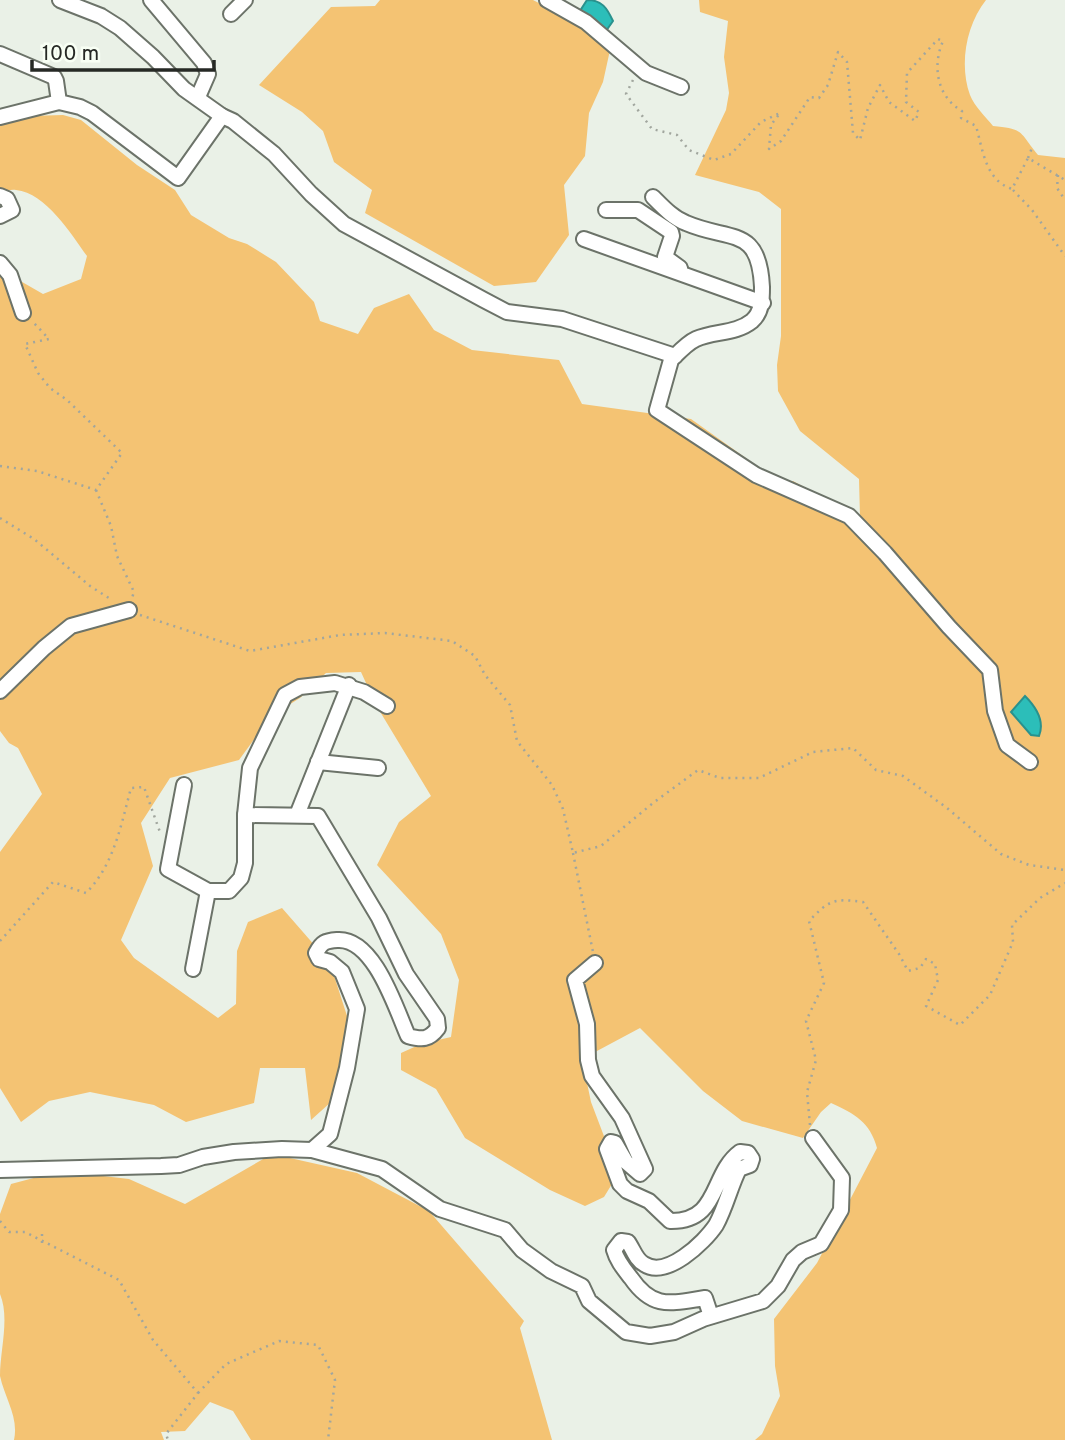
<svg xmlns="http://www.w3.org/2000/svg" width="1065" height="1440" font-family="Overpass,sans-serif">
<rect width="100%" height="100%" fill="#eaf1e7"/>
<g fill="#f4c373">
<path d="M380,0H533L612,41L603,82L589,113L585,156L564,185L569,235L536,282L494,286L365,213L372,190L334,162L323,131L302,112L259,85L331,7L375,6Z"/>
<path d="M699,0H986C966,25 959,65 970,95C974,106 986,117 993,126C1025,129 1019,132 1038,155L1065,158V1440H755L762,1434L780,1396L775,1366L774,1319L817,1263L877,1148C870,1122 855,1114 831,1103L821,1112L803,1138L742,1121L703,1091L640,1028L582,1059L591,1102L610,1152L615,1179L604,1197L585,1206L550,1190L465,1138L436,1089L401,1070V1053L421,1044L451,1037L459,980L441,934L377,865L399,822L431,796L376,705L361,672L326,673L300,698L271,716L239,760L170,778L141,823L153,866L121,940L134,958L218,1018L236,1004L237,951L248,922L282,908L330,963L348,1019L340,1080L331,1102L311,1120L305,1068H260L254,1103L186,1122L154,1105L90,1092L49,1101L21,1122L0,1088V852L42,794L18,748L9,743L0,731V260L10,275L43,294L81,279L87,256C71,234 46,193 16,190C12,189 5,191 0,192V122L30,116L63,115L81,120L137,165L175,190L191,215L229,238L247,244L276,262L314,302L320,321L358,334L374,308L409,294L434,330L472,350L559,360L582,404L691,419L757,466L782,488L793,481L860,517L859,479L800,431L778,391L777,365L781,336V209L759,192L695,175L726,110L729,93L724,57L728,21L700,12Z"/>
<path d="M272,1154L357,1173L429,1211L524,1321L520,1328L552,1440H251L233,1411L210,1402L185,1431L161,1432L164,1440H14C19,1417 5,1399 0,1376C0,1350 10,1318 0,1294V1214L11,1184L60,1171L129,1179L185,1204Z"/>
</g>
<g fill="#2cbeb9" stroke="#2a918d" stroke-width="2">
<path d="M587,0C602,0 607,8 613,21L606,31L578,14Z"/>
<path d="M1025,696C1036,707 1045,721 1039,736L1031,735L1011,712Z"/>
</g>
<g fill="none" stroke-linecap="round" stroke-linejoin="round">
<g stroke="#6c7369" stroke-width="18">
<g id="minor">
<path d="M151,0L204,63L208,74L198,97"/>
<path d="M547,0L586,22L646,73L681,87"/>
<path d="M231,14L245,0"/>
<path d="M0,54L54,77L56,81L59,102L80,107L92,113L178,178L222,116L184,89L153,57L120,28L101,16L60,0"/>
<path d="M222,116L233,121L274,154L311,194L344,224L484,300L507,312L562,319L675,356"/>
<path d="M0,117L59,102"/>
<path d="M0,196L7,199L12,210L0,216"/>
<path d="M653,197C663,207 673,218 686,223C730,242 759,225 762,287C762,300 762,312 752,321C736,334 714,331 696,339C687,343 678,353 671,360L657,410L756,475L849,516L885,553L949,627L990,670L995,711L1007,745L1030,762"/>
<path d="M606,210H638L671,232L672,236L665,257L680,268"/>
<path d="M584,239L763,303"/>
<path d="M0,263L10,275L23,313"/>
<path d="M0,691L44,648L71,626L129,610"/>
<path d="M318,762L378,768"/>
<path d="M184,785L168,869L208,891H229L241,878L245,863V815"/>
<path d="M297,815L349,685"/>
<path d="M595,963L575,980L587,1024L588,1060L592,1076L622,1118L645,1169L640,1174L626,1162L615,1143L611,1142L607,1149L620,1184L627,1191L649,1201L670,1221C720,1222 710,1174 740,1152L748,1153L752,1159L750,1165L739,1169C730,1187 726,1207 716,1225C704,1243 666,1279 644,1264C636,1260 633,1249 628,1242L621,1241L614,1250C617,1261 624,1269 631,1278C653,1310 671,1303 705,1298L711,1316"/>
<path d="M193,969L208,891"/>
<path d="M312,1150L330,1134L347,1068L357,1009L342,972L330,962L319,959L316,953C322,942 325,941 337,940C374,937 396,1009 408,1036C422,1040 429,1040 438,1028L437,1019L406,974L379,918L318,816L245,815L250,768L285,695L300,687L335,683L364,692L387,706"/>
<path d="M0,1170L161,1166L179,1165L203,1157L234,1152L282,1149L312,1150L382,1169L440,1209L505,1230L522,1250L551,1271L582,1286L589,1301L626,1332L650,1336L674,1332L703,1319L763,1301L778,1286L793,1260L802,1252L821,1244L841,1210L842,1178L813,1138"/>
</g>
</g>
<g stroke="#a1a69e" stroke-width="2.5" stroke-dasharray="2 5" stroke-linecap="butt">
<path d="M633,80L626,94L652,129L677,135L689,150L714,160L731,154L761,122L780,113L771,125L769,149L781,141L810,97L819,98L828,85L838,52L847,62L853,133L860,140L868,108L880,85L889,102L915,121L919,112L906,102L907,73L938,39L943,41C932,66 937,97 962,111L961,118L976,126C983,150 985,180 1012,189L1028,158L1065,180"/>
<path d="M1028,158L1033,145"/>
<path d="M1058,175L1057,188L1065,200"/>
<path d="M1013,190L1032,210L1065,256"/>
<path d="M0,466L37,471L96,490L122,453L67,400L50,388L38,373L25,344L49,339L33,322"/>
<path d="M96,490L111,526L117,556L134,592L132,598"/>
<path d="M0,518L34,539L90,586L112,600"/>
<path d="M140,615L250,651L340,635L385,633L452,641L475,656L485,675L510,705L517,741L552,785L563,809L573,853L601,846L653,803L698,770L720,778H759L813,752L853,748L876,770L903,776L947,808L1001,854L1029,865L1065,870"/>
<path d="M573,853L593,952"/>
<path d="M0,941L53,882L86,893C114,865 121,825 131,788L144,787L161,835"/>
<path d="M810,1125L807,1092L816,1060L806,1021L824,983L809,921C829,900 834,898 863,902L899,954L908,971L920,968L926,959L935,964L938,980L926,1006L960,1025L990,995L1013,942L1012,925L1040,898L1065,883"/>
<path d="M0,1221L9,1232H25L119,1280L153,1340L198,1393L166,1434L168,1440"/>
<path d="M42,1243V1229"/>
<path d="M198,1393L226,1364L279,1341L318,1345L335,1380L328,1440"/>
</g>
<use href="#minor" stroke="#fff" stroke-width="14"/>
</g>
<path d="M32 60v10h182v-10" fill="none" stroke="#262925" stroke-width="3.5"/>
<text x="42" y="60" font-size="21" fill="#262925" stroke="#f8fff4" stroke-width="5" paint-order="stroke">100 m</text>
</svg>
